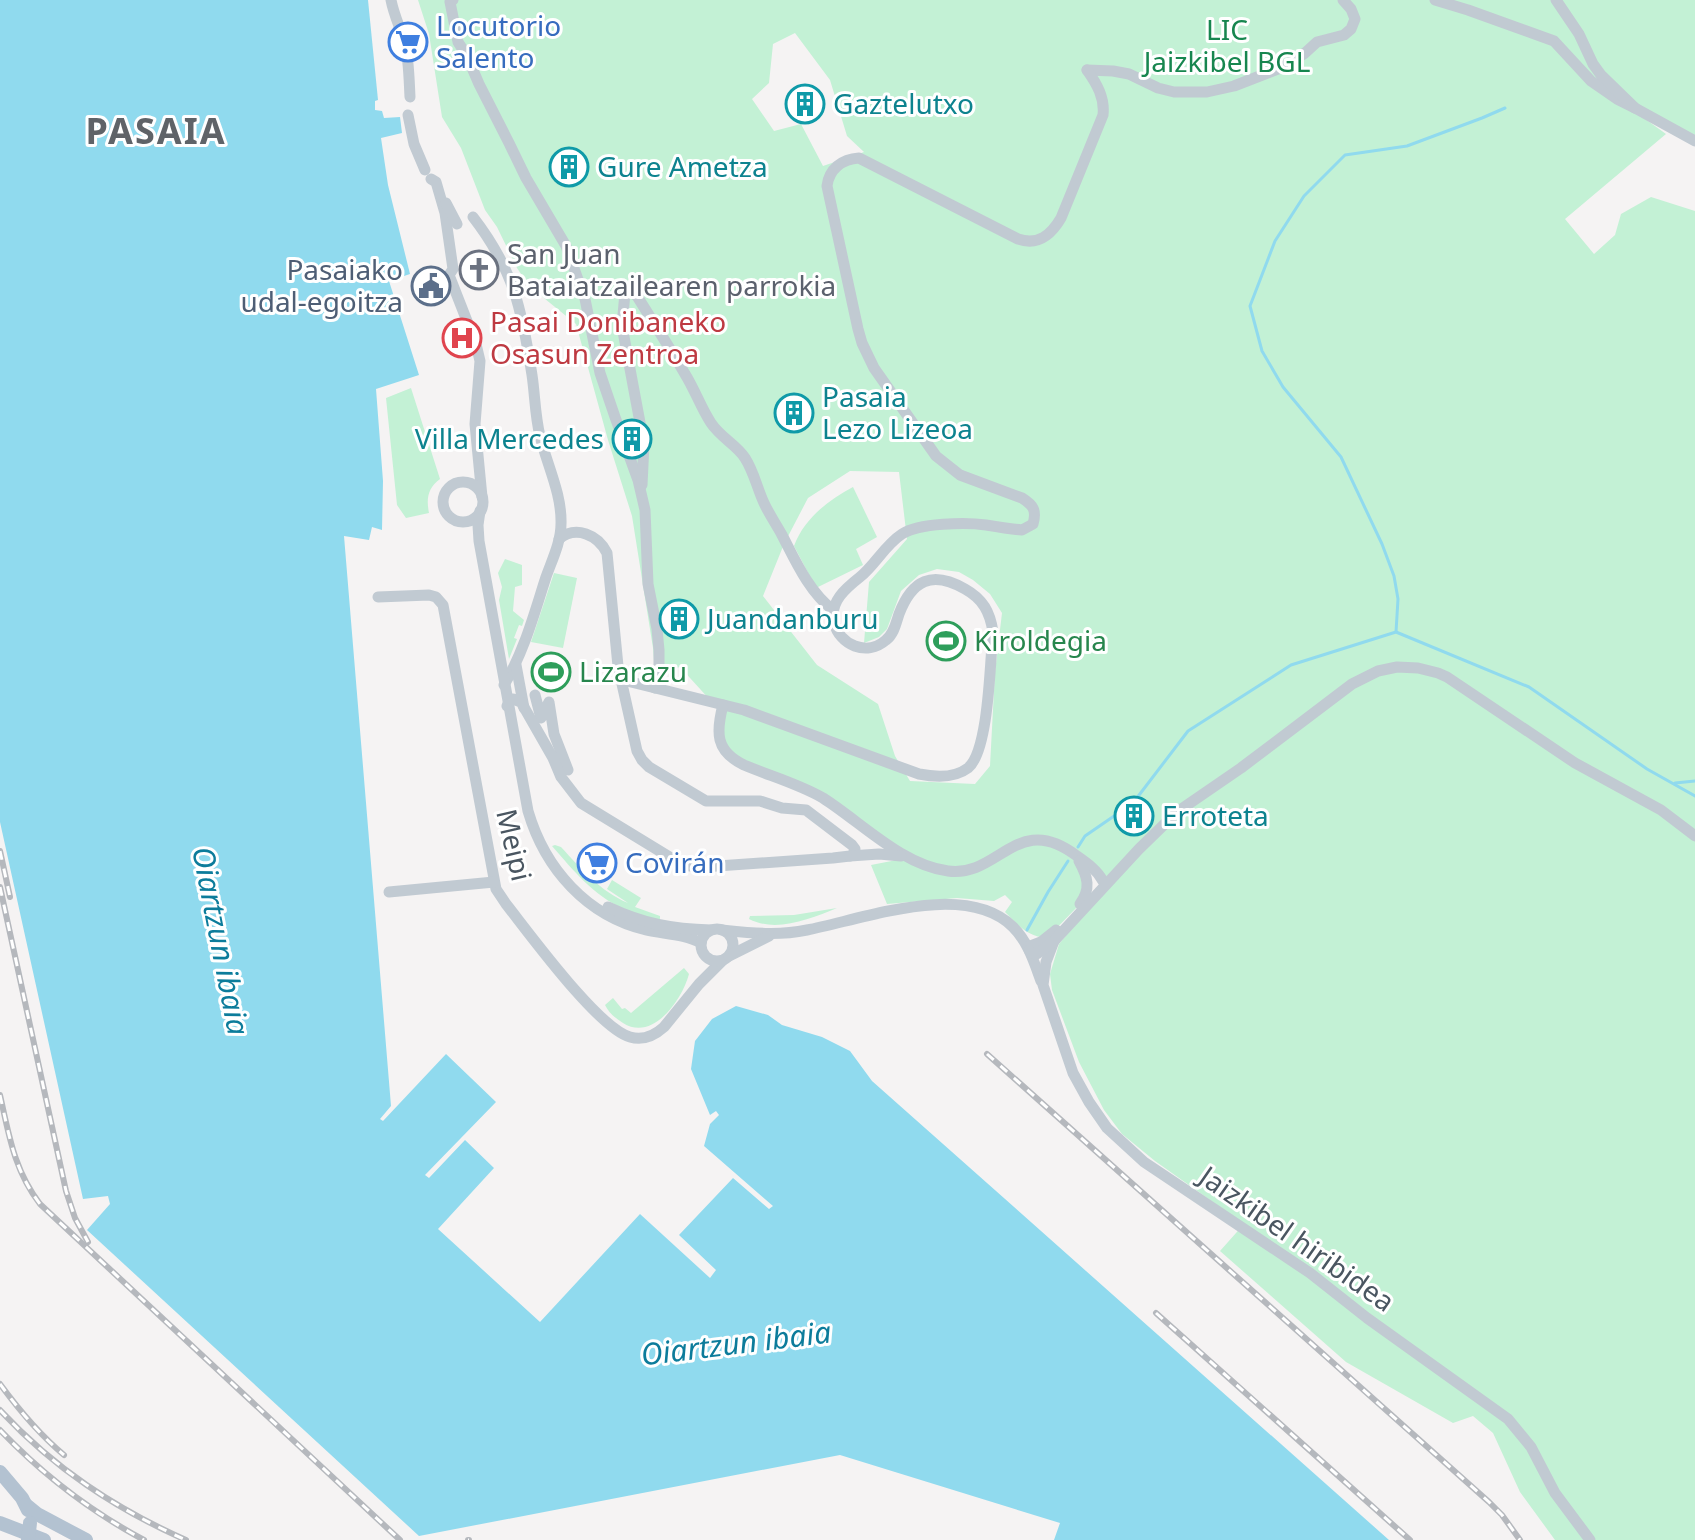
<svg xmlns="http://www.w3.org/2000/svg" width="1695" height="1540" font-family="'Noto Sans',sans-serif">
<rect width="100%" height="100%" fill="#f5f3f3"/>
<g fill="#c3f1d5" fill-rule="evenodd">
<path d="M418,0H1695V139L1630,108L1666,134L1565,219L1594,254L1615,235L1621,214L1651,197L1695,211V1540H1555L1520,1492L1493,1433L1473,1416L1453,1423L1346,1362L1220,1251L1244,1224L1155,1161L1122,1134L1104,1110L1079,1062L1052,990L1050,974L1059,944L1112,881L1091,866L1086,875L1080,904L1047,938C1028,937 1018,925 1005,912L1012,902L1005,895L994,901L957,898L887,904L871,865L907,858L825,799L744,765L721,743V712L680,667L655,673L653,648L632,516L608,440L576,324L529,286L517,268L497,227L485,210L461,148L442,117L429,34ZM795,33L830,80L847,136L864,152L823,166L801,124L774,131L752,99L769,83L773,44ZM850,471L899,472L907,539L869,582L864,643L879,637L887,629L901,591L919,575L937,569L959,572L973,580L990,594L1002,613L995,672L990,766L975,784L910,781L895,756L878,704L817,665L763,596L784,544L808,498Z"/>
<path d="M411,388L440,479C428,488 426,498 429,513L406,518L397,505L386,398Z"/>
<path d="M853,487L877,537L856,549L863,565L816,588L794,546C804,519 828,500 853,487Z"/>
<path d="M505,559L522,565V585L515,587L513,611L524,620L522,626L519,625L514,638L517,639L509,659L499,600L502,587L498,573Z"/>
<path d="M554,573L577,578L563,648L531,642Z"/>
<path d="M555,845L561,847C581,869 600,891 628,903L607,889L612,880L641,898L635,907L660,916V921C648,917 635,914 624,909C594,896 573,870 552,846Z"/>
<path d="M837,908C810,919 776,933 749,919L750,916L794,915Z"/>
<path d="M684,968L689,974C682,1000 653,1042 623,1023C615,1018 609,1013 605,1005L613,998L622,1009L625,1008L631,1013Z"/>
</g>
<path fill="#90daee" d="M0,0H368L378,100L375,101V110L382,111L384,118L400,117L402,133L381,138L388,185L410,274L389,281L419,375L376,389L383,481L382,530L372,527L369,540L344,536L391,1106L380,1119L383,1121L446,1054L496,1102L425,1175L429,1178L465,1140L494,1168L438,1229L540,1322L640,1214L710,1278L716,1270L679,1235L733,1178L769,1209L773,1206L704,1146L710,1124L719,1115L716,1111L710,1115L691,1069L695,1041L712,1019L736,1006L768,1015L782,1025L822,1037L850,1051L872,1081L1389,1540H1054L1060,1523L840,1455L419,1536L87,1230L110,1204L108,1196L83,1199L0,822Z"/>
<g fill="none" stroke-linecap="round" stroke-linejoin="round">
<g stroke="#90daee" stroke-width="3">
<path d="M1396,632L1398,599L1394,576L1382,544L1341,457L1283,387L1262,351L1250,306L1275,241L1304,196L1345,155L1407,146L1482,118L1505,108"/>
<path d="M1675,783L1695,781"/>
<path d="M1078,847L1085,836L1133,803L1188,731L1291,665L1396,632L1529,687L1647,769L1695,796"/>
<path d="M1027,930L1048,892L1068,861"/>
</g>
<g stroke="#c1cad2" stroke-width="11">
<path d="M391,0C394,16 401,29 405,44C409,61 409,79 410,97"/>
<path d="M453,0L450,2L458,42L467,56L479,84L509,143L526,178L566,246L585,299L600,373L615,417L638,480L645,510L648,584L657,629L659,650V674L655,688"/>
<path d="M1435,0L1468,10L1554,41L1591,81L1617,99L1635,108"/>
<path d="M1556,0L1579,34L1593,64L1601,75L1635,108L1695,141"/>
<path d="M1087,70L1113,71L1129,74L1158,88L1174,92H1207L1234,86L1283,67L1305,53L1317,42L1344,35L1351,29L1355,19L1351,9L1343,0"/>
<path d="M408,115L414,144L425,170"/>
<path d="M431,179L436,182L445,213L453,269L449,275L476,344L480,361L475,424L482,497"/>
<path d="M446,203L457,224"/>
<path d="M473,217C514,270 522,310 532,375C535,395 535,416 540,436C547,465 562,494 561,524C561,542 552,560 546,577C534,614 524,652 504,685"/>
<circle cx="463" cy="502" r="20"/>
<path d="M642,485L644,444L622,326L625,293L629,290L637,296C653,322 670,348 685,374C695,390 701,408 711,423C721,438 737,445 745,458C754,472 757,488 764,503C769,514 776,524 782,535C795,560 809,592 833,610"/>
<path d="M480,511L478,525L479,541L528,811C545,869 587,916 646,930C664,934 685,934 701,943"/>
<path d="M378,597L429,595L436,597L443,605L496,889L506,904C529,933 598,1028 630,1037C643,1041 654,1036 664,1027L699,984L723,960"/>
<path d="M516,665L524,708"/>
<path d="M618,666L623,676L631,682L744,710L919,774C934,777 955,778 968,768C989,751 990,661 993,632C990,612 983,599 965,589C932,570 912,580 899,614C896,623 894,634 886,640C867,657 839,645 834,622C829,602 846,588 860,577C875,565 885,545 902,534C919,523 966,522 986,525C998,527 1010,529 1022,530L1033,524C1037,510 1033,505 1022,498L960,475L936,456L874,368L862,343L858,329L827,186C829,169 842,159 859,158L1018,239C1038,246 1051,235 1061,218L1103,115C1105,98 1097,84 1087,70"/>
<path d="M535,695L541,718L549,702L554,734L568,770"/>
<path d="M723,705C716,732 715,751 744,765C770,776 799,784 823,798C862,823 902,865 948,871C999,878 1017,810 1077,856C1087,863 1097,870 1103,881"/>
<path d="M507,706L509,702L513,699L521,702L553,758L561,777L581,803L676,861L690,866L703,867L833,858L850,856L854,854L855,849L852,845L806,810L782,808L760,801H706L649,767L642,760L637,751L618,666L607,553C598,535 576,525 559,539"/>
<path d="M850,856L879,854L901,856"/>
<path d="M1079,861C1088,877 1091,889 1080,904"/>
<path d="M389,892L494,882"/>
<path d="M608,907C644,924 672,929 711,930"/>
<circle cx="717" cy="945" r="16"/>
<path d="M722,930C751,933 778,936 807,930C864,919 965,880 1013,927C1028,942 1034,962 1041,981"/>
<path d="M1054,941L1046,962L1043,985L1073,1073L1089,1102L1107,1128L1144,1162L1310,1273L1367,1318L1508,1419L1531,1447L1555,1493L1590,1540"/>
<path d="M1028,947L1041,942L1056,930"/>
<path d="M1029,950L1031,953L1037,954L1054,941L1139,849L1177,812L1241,768L1352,684L1378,671L1397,667L1418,668L1438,673L1447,677L1575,763L1661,810L1695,836"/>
<path d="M729,956L769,936"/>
</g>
<g stroke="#b3c2d1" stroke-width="14">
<path d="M0,1472L22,1498L28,1510"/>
<path d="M26,1505L37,1514L86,1540"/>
<path d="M0,1523L44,1540"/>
</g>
<g stroke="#b5b8bd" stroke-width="6">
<g id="rail">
<path d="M0,851L10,897"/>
<path d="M0,887L66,1191L75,1218L88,1242"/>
<path d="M987,1054L1489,1502L1502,1515L1520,1540"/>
<path d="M0,1095C9,1135 14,1170 40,1204L400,1540"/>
<path d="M1156,1313L1410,1540"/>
<path d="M0,1384C19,1410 39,1434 64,1455"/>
<path d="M0,1410C54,1468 114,1508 186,1540"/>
<path d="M0,1430C42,1474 90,1511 144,1540"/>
<path d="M468,1540H469"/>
</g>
</g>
<use href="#rail" stroke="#fff" stroke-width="3" stroke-dasharray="9" stroke-linecap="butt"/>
<path stroke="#b3c2d1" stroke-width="14" d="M28,1540L30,1523"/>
</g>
<defs>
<g id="supermarket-ring" transform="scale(2)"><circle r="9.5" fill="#fff" stroke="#3f7fe0" stroke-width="1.5"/><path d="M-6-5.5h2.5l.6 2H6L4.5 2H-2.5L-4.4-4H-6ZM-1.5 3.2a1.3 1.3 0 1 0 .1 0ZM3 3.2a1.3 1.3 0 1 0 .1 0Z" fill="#3f7fe0"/></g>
<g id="building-ring" transform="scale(2)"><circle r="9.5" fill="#fff" stroke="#0f9aa8" stroke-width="1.5"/><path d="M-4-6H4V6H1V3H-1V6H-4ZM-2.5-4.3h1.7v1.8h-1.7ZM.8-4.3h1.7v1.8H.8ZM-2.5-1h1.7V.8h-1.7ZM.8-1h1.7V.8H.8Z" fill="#0f9aa8"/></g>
<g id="church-ring" transform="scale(2)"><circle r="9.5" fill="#fff" stroke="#6b7280" stroke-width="1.5"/><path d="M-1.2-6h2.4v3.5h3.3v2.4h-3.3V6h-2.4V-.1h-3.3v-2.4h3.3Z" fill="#6b7280"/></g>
<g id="civic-ring" transform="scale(2)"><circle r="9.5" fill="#fff" stroke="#5c6f8a" stroke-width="1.5"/><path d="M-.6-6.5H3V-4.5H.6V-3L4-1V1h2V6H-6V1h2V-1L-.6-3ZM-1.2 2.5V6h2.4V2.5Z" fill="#5c6f8a"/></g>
<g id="hospital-ring" transform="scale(2)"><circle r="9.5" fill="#fff" stroke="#e0444e" stroke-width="1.5"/><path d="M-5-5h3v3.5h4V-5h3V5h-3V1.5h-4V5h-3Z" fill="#e0444e"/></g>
<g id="stadium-ring" transform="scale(2)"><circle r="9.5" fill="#fff" stroke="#2e9e5b" stroke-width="1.5"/><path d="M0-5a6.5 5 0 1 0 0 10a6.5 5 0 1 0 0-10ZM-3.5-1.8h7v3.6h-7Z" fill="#2e9e5b"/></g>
</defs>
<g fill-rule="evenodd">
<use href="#supermarket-ring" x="408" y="42"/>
<use href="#building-ring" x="805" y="104"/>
<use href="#building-ring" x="569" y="167"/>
<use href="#church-ring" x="479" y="270"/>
<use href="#civic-ring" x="431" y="286"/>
<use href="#hospital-ring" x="462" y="338"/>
<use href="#building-ring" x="794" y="413"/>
<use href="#building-ring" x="632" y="439"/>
<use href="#building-ring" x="679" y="619"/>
<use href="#stadium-ring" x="946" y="641"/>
<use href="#stadium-ring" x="551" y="672"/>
<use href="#building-ring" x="1134" y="816"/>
<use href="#supermarket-ring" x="597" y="863"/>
</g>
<g text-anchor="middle" stroke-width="6" stroke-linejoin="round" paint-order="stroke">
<g font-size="28" fill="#366cbe" stroke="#fff" text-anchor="start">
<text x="436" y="36">Locutorio<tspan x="436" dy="32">Salento</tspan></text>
<text x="625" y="873">Covirán</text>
</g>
<g font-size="28" fill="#17864f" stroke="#fff">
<text x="1227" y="40">LIC<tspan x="1227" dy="32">Jaizkibel BGL</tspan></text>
</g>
<g font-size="28" fill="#0d838f" stroke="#fff" text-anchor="start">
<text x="833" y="114">Gaztelutxo</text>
<text x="597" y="177">Gure Ametza</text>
<text x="822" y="407">Pasaia<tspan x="822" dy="32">Lezo Lizeoa</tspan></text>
<text x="604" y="449" text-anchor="end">Villa Mercedes</text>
<text x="707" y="629">Juandanburu</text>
<text x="1162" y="826">Erroteta</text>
</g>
<g font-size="28" fill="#5b616d" stroke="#fff" text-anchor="start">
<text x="507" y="264">San Juan<tspan x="507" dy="32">Bataiatzailearen parrokia</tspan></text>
</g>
<g font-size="28" fill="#4e5e75" stroke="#fff" text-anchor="end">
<text x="403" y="280">Pasaiako<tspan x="403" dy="32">udal-egoitza</tspan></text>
</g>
<g font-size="28" fill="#be3a42" stroke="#fff" text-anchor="start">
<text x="490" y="332">Pasai Donibaneko<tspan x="490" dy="32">Osasun Zentroa</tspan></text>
</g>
<g font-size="28" fill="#27864d" stroke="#fff" text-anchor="start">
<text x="974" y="651">Kiroldegia</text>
<text x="579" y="682">Lizarazu</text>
</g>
<g font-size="28" fill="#4a5661" stroke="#fff">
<text transform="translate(514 845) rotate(77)" y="10">Meipi</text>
<text transform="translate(1297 1239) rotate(35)" y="10">Jaizkibel hiribidea</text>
</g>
<g font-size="30" font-style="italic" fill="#0c7c9b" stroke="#fff">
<text transform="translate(220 941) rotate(79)" y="10">Oiartzun ibaia</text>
<text transform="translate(736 1344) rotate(-7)" y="10">Oiartzun ibaia</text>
</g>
<g font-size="36" font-weight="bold" letter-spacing="2" fill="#5f6368" stroke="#fff">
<text x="156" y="144">PASAIA</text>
</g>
</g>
</svg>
